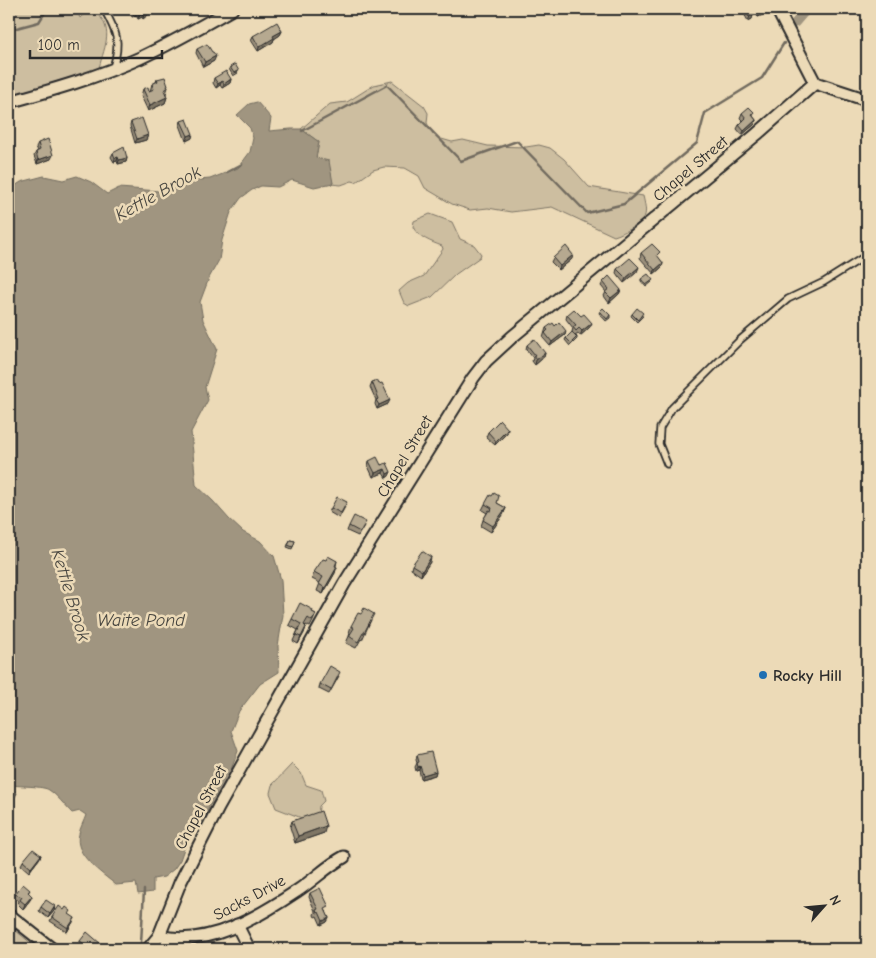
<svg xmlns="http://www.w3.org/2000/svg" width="876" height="958" font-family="'Comic Neue',sans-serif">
<rect width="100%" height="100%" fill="#ecdab7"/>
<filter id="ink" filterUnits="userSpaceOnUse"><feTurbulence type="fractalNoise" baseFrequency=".02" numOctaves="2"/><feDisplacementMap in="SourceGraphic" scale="10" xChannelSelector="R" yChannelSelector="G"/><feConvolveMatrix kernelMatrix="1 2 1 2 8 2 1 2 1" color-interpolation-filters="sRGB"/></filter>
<g filter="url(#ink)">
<g fill="#cdbea0" stroke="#7c7466">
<path d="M9,9H76L80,18L88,10H94C115,29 105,44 99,68C74,78 47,82 22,95L17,92L9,82V35L12,27Z"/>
<path d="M392,81L424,106L428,113L427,123L433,134L438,138L452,142L463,140L488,146L526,147L539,145L550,148L564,159L589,187L643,196C647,213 648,218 633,227C626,231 621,234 614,236L552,207L511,212L488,208L470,210L452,204L425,188L419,176L405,168L384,167L373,170L356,182L352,181L341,185L331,184L333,183L316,158L319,142L301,129L330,104L347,102L374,85Z"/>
<path d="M430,214L452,222L460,239L474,245L481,254L480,257L456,274L432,297L409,306L404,303L399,291L408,283L424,276L443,249L442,246C431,242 418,237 413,227L414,221Z"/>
<path d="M292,764L301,773L306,785L321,790L324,801L319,806L318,818L312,822L276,808L270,793L272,785Z"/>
<path d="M9,925L38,949H9Z"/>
</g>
<path fill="#a09580" stroke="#716b5e" d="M257,102L271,118L269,131L291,129H301L319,142L316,158L329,161L333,183L314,187L292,180L278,187L261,186L252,190L241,198L231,212L222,240L219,260L209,278L200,302L203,320L217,349L205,387L208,400L191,432L196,485L213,501L229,519L243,532L260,541L274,556L281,580L283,615L278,646L279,672L260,684L239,711L231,731L238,751L222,794L210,805L206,815L187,840L180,860L174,869L164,877L153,879V892L138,894L136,883L116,885C102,873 73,855 79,834C80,828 84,821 86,815L80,811L72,813C65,806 57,795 49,790C44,786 17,786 9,785V190L21,182L44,176L63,180L77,176L91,182L107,194L119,188L159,191L189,181L210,179L238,168L250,152L253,138L250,128L237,115L249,104Z"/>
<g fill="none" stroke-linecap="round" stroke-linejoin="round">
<g stroke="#716b5e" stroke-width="2.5">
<path d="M9,30L39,22L47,9"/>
<path d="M302,131L387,85L461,161L517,141L587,213L624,204L697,143L705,113L762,78L784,43"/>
<path d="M227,172L242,164"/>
<path d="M141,943L144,890"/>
</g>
<path stroke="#a09580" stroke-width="9" d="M795,23L807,9"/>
<g stroke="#2b2b2b" stroke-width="9">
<g id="lane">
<path d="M104,9C117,33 121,41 113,68"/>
<path d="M667,464L659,444L660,428L672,408L740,340L788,299L824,282L867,255"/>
<path d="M9,931L17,922"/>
</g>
</g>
<g stroke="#2b2b2b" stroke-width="15">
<g id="street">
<path d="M777,9L815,83L867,100"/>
<path d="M9,102C53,90 98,77 140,58C172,43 202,26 232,9"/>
<path d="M9,915L52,949"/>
<path d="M237,925L249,949"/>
<path d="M159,936C208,948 258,917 297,891C314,880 327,866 344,857"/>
<path d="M148,949L159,936L180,883L218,808L344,584L473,378L486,361L512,337L757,134L815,83"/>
</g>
</g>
<use href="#lane" stroke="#ecdab7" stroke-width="5.5"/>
<use href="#street" stroke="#ecdab7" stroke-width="11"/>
</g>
<g fill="#9d917c" stroke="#2b2b2b">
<path d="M128,9H151L150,13L143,19L142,17L138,19L136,15L132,17Z"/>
<path d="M742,9H766L764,14L758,17L756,14L753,15L752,19L748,21L742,10Z"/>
<path d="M282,31L280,35L274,39L273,42L258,51L251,40L253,36Z"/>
<path d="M197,49L214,61L203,67L196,53Z"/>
<path d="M230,67L238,73L233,76L229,69Z"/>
<path d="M214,78L231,79L230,83L222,88L220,85L216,88L213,83Z"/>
<path d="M157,79L168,87L166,94L167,97L165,103L148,111L141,96L143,89L150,91L152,84L156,82Z"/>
<path d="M754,112L753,116L756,120L755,124L742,135L737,129L739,125L743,121L740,118L742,113Z"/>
<path d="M181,121L192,138L186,141L180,125Z"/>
<path d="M131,122L148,135L146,140L135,143L130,126Z"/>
<path d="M38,143L51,159L37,164L34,156L36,152L38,151L36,147Z"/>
<path d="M113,153L127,158L126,162L118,164L117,161L114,162L111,157Z"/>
<path d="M641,253L658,257L663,263L662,267L654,274L640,258Z"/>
<path d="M553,258L572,259L559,270L551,262Z"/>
<path d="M617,269L637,272L624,283L616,273Z"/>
<path d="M641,279L652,282L646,287L641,281Z"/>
<path d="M603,282L621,290L619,294L609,303L604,296L606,292L601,286Z"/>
<path d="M600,311L610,315V318L606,321L599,313Z"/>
<path d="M632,314L643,316L637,322L631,316Z"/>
<path d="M567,315L590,327L580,336L578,333L575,335L577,337V339L570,346L565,340L566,338L572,332L573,328L566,319Z"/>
<path d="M555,326L566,331L565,335L550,346L543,338L546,328Z"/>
<path d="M527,345L545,353L544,357L535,365L532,361L533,358L526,349Z"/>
<path d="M372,382L388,404L377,409L375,404L376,400L370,387Z"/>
<path d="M508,429L507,433L495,445L486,437L488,432Z"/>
<path d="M369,461L381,465L387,463L389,476L386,478L383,473L373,477L368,466Z"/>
<path d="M497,503L506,508L503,515L491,532L481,526L483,520L487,513L482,510L485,504Z"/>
<path d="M345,507L339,518L329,512L331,508Z"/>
<path d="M349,526H364L358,536L347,531Z"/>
<path d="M290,540L295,541L292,549L287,547Z"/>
<path d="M326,560L337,561L336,566L335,573L323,594L317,591L320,583L312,579L314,572Z"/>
<path d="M430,562L421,576L411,569L412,565Z"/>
<path d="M312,612L316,614L313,621L310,627L306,625L305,626L306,627L304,633L298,644L293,641L298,630L289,625L292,619Z"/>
<path d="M371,620L362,640L361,639L356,648L346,643L350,634L349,633L351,626Z"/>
<path d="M339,676L329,694L319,689L320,684Z"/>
<path d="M417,755L436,771L435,775L421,779L419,770L416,771L415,767L417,763L416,760Z"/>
<path d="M292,821L324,833L295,843L290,827Z"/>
<path d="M41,855L39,859L29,872L21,865L23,861Z"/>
<path d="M30,890L28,893L32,896L30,900L23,909L18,904L19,901L14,898L15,894Z"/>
<path d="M310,893L327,912H326L329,918L327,922L321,925L317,916L315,917L314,915L315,911L309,897Z"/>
<path d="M55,906L54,911L48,918L39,911L41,907Z"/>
<path d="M70,915L73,922L67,932L50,921L52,917Z"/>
<path d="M80,941L101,944L98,949H84L79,945Z"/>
</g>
<g fill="#7f7665" stroke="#2b2b2b">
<path d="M151,9L150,13L143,19L144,14Z"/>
<path d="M758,9L756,14L753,15L752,19L748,21L752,12Z"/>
<path d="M766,9L764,14L758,17L760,12Z"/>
<path d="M137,11L136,15L132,17L134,13Z"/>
<path d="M143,13L142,17L138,19L139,15Z"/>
<path d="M282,31L280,35L274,39L273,42L258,51L259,47L273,36Z"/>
<path d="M216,56L214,61L203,67L205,62Z"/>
<path d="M231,79L230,83L222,88L224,84Z"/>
<path d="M222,81L220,85L216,88L218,84Z"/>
<path d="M167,97L165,103L148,111L150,105Z"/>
<path d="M756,120L755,124L742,135L744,131Z"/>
<path d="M193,134L192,138L186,141L188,136Z"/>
<path d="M148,135L146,140L135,143L137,139Z"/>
<path d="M53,155L51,159L37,164L38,160Z"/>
<path d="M118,157L117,161L114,162L115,158Z"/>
<path d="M127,158L126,162L118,164L119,160Z"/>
<path d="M573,255L572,259L559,270L560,266Z"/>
<path d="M663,263L662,267L654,274L655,270Z"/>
<path d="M639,267L637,272L624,283L626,278Z"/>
<path d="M621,290L619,294L609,303L611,298Z"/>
<path d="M592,323L590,327L580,336L582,331Z"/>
<path d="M566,331L565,335L550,346L552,342Z"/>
<path d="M545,353L544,357L535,365L536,360Z"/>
<path d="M390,400L388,404L377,409L379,405Z"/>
<path d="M508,429L507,433L495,445L496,441Z"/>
<path d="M385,469L383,473L373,477L375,473Z"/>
<path d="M391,472L389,476L386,478L387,474Z"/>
<path d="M506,508L503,515L491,532L493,526Z"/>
<path d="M431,557L430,562L421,576L422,571Z"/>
<path d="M337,567L335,573L323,594L325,588Z"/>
<path d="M306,627L304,633L298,644L301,637Z"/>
<path d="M420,766L419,770L416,771L418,767Z"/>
<path d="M436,771L435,775L421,779L423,775Z"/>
<path d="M326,826L324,833L295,843L298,836Z"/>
<path d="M41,855L39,859L29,872L31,868Z"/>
<path d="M32,896L30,900L23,909L25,904Z"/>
<path d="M55,906L54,911L48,918L50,914Z"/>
<path d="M75,918L73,922L67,932L68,928Z"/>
<path d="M329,918L327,922L321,925L323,921Z"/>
</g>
<g fill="#b6a990" stroke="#2b2b2b">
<path d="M132,9H151L144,14L143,13L139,15L137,11L134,13Z"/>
<path d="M745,9H766L760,12L758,9L752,12L753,15L749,17Z"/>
<path d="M277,22L282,31L273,36L274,38L259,47L253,36Z"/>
<path d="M207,44L212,52H213L216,56L205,62L197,49Z"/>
<path d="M235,64L239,71L234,73L230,67Z"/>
<path d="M226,71L231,79L224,84L222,81L218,84L214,78Z"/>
<path d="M165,77L168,86H167L168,88L164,90L167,97L150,105L143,89L148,87L149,91L154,89L152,84L158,81L157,79Z"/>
<path d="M749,107L754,112L752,115L756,120L744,131L739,125L746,118L742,113Z"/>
<path d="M142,118L148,135L137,139L131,122Z"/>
<path d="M187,119L193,134L188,136L181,121Z"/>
<path d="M48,139L53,155L38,160L36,152L40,150L38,143Z"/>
<path d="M124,147L127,158L119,160L118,157L115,158L113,153Z"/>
<path d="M652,244L660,252L657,255L663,263L655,270L641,253Z"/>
<path d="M566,246L573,255L560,266L553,258Z"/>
<path d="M630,258L639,267L626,278L617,269Z"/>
<path d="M648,274L653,280L646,285L641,279Z"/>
<path d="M609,276L621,290L611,298L605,292L609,289L603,282Z"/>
<path d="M603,308L610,315L607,319L600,311Z"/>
<path d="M637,308L643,313L638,320L632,314Z"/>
<path d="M574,309L581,316L584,314L592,323L582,331L579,328L576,331L573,327L576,325L567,315Z"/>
<path d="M559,322L566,331L552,342L545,333L548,330L546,328L553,323L555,326Z"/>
<path d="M572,332L577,337L571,343L566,338Z"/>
<path d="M534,339L545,353L536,360L533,356L535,355L527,345Z"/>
<path d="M377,380L379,384L382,383L390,400L379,405L376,400L379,399L372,382Z"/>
<path d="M500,420L508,429L496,441L488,432Z"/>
<path d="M377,457L381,465L387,463L391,472L387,474L385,469L375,473L369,461Z"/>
<path d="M494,493L499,496L497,503L506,508L493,526L483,520L489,510L491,511L492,508L485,504L490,495L492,496Z"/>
<path d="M337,497L347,502L341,513L331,508Z"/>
<path d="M354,516L366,522L360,532L349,526Z"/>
<path d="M290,540L295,541L293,547L288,545Z"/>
<path d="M422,551L431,557L422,571L412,565Z"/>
<path d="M328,556L337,561L335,566L337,567L325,588L319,584L323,577L314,572L323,559L326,560Z"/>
<path d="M300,603L313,610L312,612L316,614L312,621L308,618L304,625L306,627L301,637L296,635L301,624L292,619Z"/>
<path d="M364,608L374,614L364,633H363L358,642L349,636L354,628L351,626L358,613L361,614Z"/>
<path d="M330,666L340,672L331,690L320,684Z"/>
<path d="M431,752L436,771L423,775L420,766L418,767L417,763L419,762L417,755Z"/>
<path d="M9,789L17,793L11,804L9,803Z"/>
<path d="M321,811L326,826L298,836L292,821Z"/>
<path d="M33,849L41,855L31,868L23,861Z"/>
<path d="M23,884L30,890L28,892L32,896L25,904L20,900L22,897L15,894Z"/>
<path d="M320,888L329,907L325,909L329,918L323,921L319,912L317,913L316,910L318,909L310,893Z"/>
<path d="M46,900L55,906L50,914L41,907Z"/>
<path d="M59,906L64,910L66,907L71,911L69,914L75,918L68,928L52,917Z"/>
<path d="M87,932L101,944L96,949H91L80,941Z"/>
</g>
</g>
<circle fill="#1f6fb2" stroke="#ecdab7" stroke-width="2" cx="763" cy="675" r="5"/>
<g text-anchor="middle" stroke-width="5" stroke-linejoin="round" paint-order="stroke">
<g font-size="16" fill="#2b2b2b" stroke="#ecdab7">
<text transform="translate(690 168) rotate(-40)" y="6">Chapel Street</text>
<text transform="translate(404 456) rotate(-59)" y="6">Chapel Street</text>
<text transform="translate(200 807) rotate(-62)" y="6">Chapel Street</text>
<text transform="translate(249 897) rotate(-28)" y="6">Sacks Drive</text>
</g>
<g font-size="16" font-weight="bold" fill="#2b2b2b" stroke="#ecdab7" text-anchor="start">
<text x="773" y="681">Rocky Hill</text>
</g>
<g font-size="18" font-style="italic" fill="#484640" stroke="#ecdab7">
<text transform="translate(158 193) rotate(-29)" y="6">Kettle Brook</text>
<text transform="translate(71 595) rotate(73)" y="6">Kettle Brook</text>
<text x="141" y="626">Waite Pond</text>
</g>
</g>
<rect width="876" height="958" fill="none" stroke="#ecdab7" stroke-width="30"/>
<rect x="15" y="15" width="846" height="928" fill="none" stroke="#2b2b2b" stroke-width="2" filter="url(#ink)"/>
<g transform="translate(824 906) rotate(63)" stroke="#ecdab7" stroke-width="4" paint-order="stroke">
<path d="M0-4L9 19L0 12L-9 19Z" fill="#2b2b2b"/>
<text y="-8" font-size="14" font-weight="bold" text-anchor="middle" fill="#2b2b2b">N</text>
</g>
<path d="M30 50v8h132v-8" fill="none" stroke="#2b2b2b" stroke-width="2.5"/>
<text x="38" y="50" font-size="15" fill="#2b2b2b" stroke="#ecdab7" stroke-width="4" paint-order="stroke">100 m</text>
</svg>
